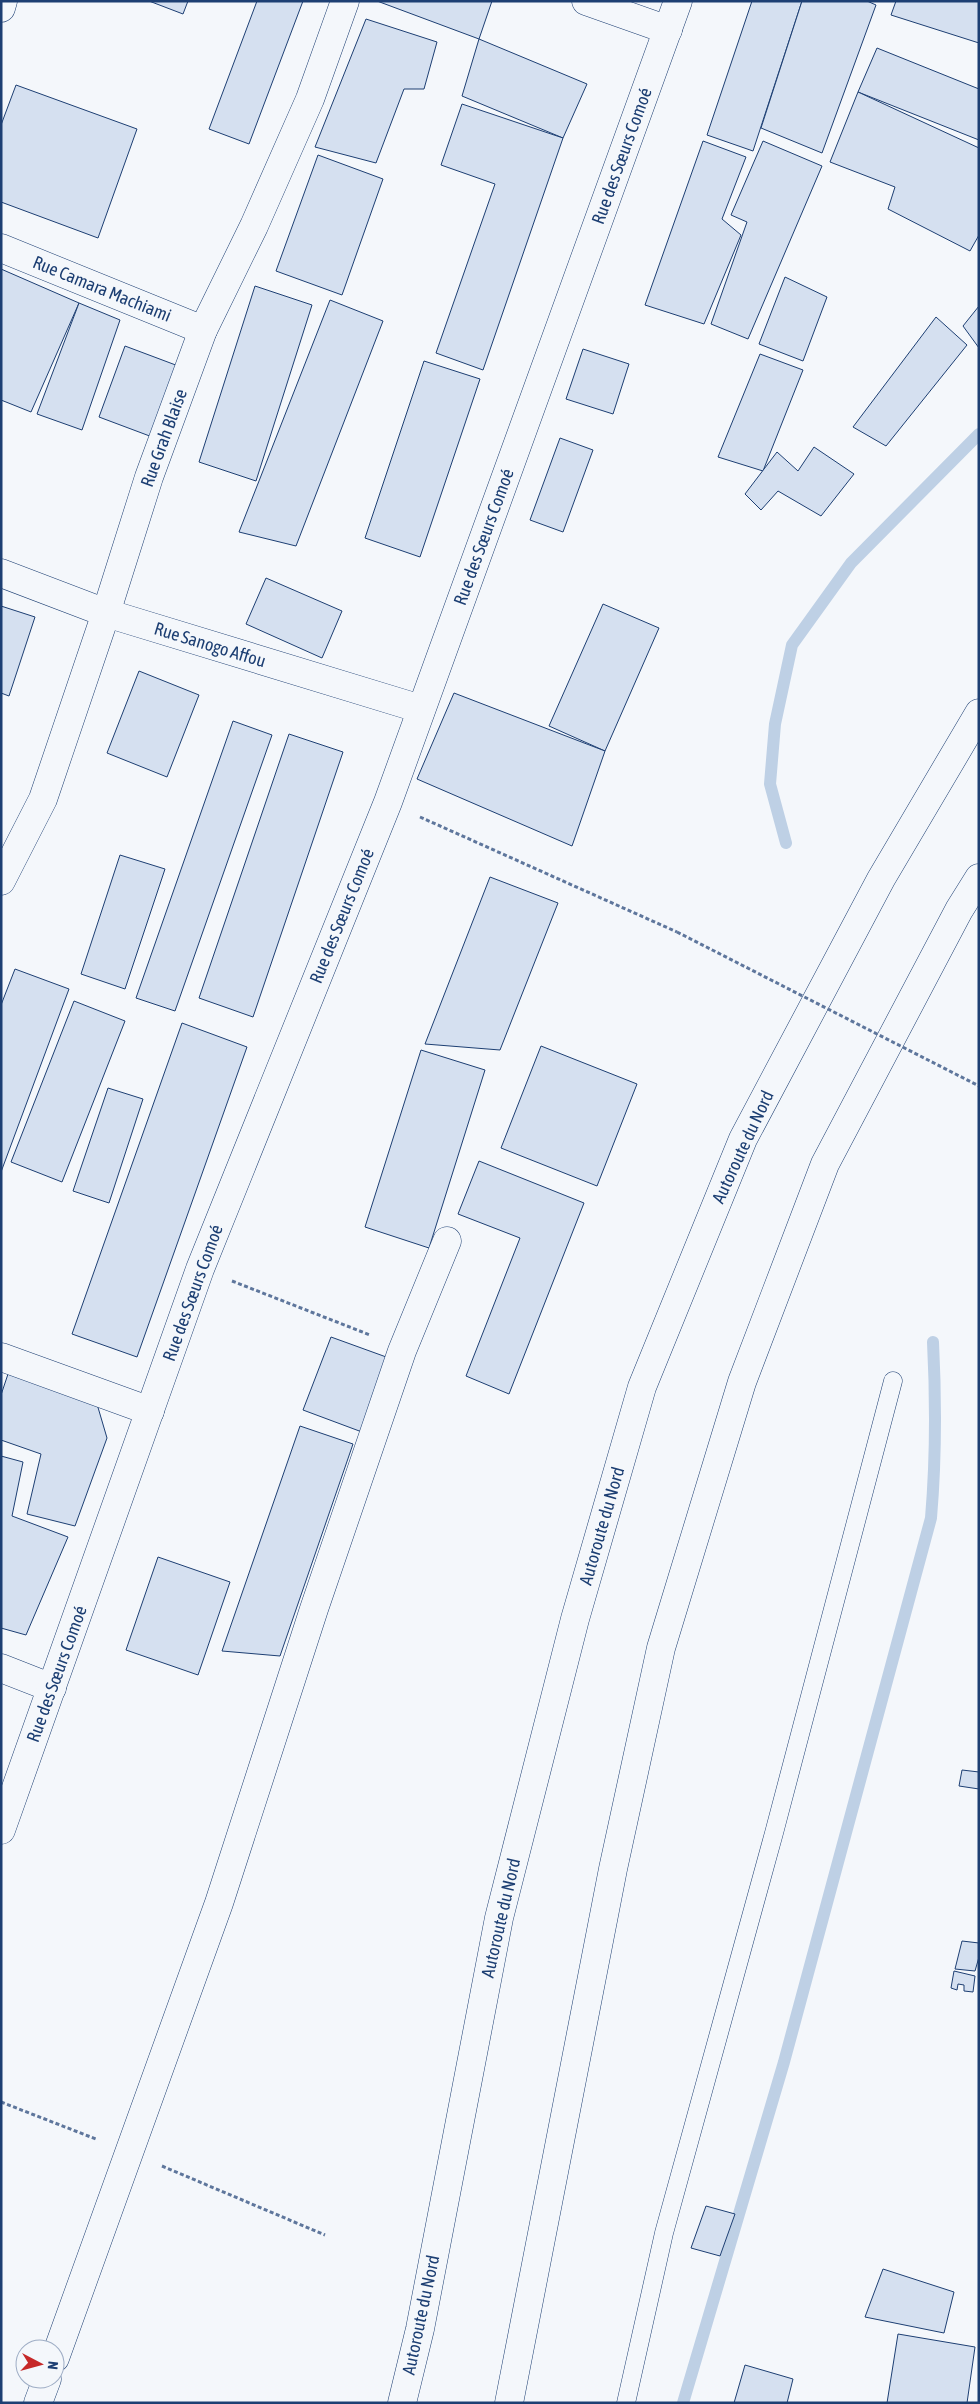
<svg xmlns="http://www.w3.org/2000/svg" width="980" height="2404" font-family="'Asap Condensed',sans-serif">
<rect width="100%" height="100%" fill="#f4f7fb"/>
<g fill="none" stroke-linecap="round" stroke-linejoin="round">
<g stroke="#bed0e5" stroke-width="12">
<path d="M786,843L770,784L775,724L792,645L851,563L979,434"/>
<path d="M683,2403L784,2062L931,1518C936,1459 936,1401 933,1342"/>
</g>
</g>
<g fill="#d5e0f0" stroke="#1d3f73">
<path d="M149,1H188L183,14Z"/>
<path d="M257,1H303L249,144L209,129Z"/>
<path d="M377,1H492L479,39Z"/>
<path d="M752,1H802L753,151L707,135Z"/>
<path d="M802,1H867L876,5L822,153L761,128Z"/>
<path d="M896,1H979V43L891,15Z"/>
<path d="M366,19L437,42L424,89H404L376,163L315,147Z"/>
<path d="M479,39L587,84L563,138L462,96Z"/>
<path d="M877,48L979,89V140L858,92Z"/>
<path d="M16,85L137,129L98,238L1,202V125Z"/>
<path d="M858,92L979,148V235L970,251L888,209L895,187L830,162Z"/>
<path d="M462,104L563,138L483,370L436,353L495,184L441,165Z"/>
<path d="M703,141L746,157L722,219L741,235L704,324L645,305Z"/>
<path d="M763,141L822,166L748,339L711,324L747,222L731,215Z"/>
<path d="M318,155L383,179L342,295L276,271Z"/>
<path d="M1,269L79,303L31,412L1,400Z"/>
<path d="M785,277L827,297L803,361L759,344Z"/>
<path d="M255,286L312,305L256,481L199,462Z"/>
<path d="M330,300L383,321L296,546L239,532Z"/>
<path d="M79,303L120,320L82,430L37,414Z"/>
<path d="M979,306V348L963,326Z"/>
<path d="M936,317L967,345L886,446L853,427Z"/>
<path d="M125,346L181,367L155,438L99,417Z"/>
<path d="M583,349L629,364L613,414L566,399Z"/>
<path d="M760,354L803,370L763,471L718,457Z"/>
<path d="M424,361L480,379L420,557L365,538Z"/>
<path d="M560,438L593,450L563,532L530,520Z"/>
<path d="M814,447L854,474L821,516L778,491L761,510L745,494L777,452L798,471Z"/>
<path d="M266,578L342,611L322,658L246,624Z"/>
<path d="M603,604L659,628L605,751L549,726Z"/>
<path d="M1,606L35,617L9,696L1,693Z"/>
<path d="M139,671L199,695L167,777L107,753Z"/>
<path d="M454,693L605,751L572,846L417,779Z"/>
<path d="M233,721L272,735L175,1011L136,998Z"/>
<path d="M289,734L343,752L253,1017L199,998Z"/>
<path d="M120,855L165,869L125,989L81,974Z"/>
<path d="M490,877L558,903L500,1050L425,1044Z"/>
<path d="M15,969L69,989L1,1172V1005Z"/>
<path d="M74,1001L125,1021L62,1182L11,1162Z"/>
<path d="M182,1023L247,1047L137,1357L72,1334Z"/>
<path d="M541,1046L637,1084L597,1186L501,1148Z"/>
<path d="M421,1050L485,1070L429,1248L365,1227Z"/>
<path d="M108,1088L143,1099L109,1203L73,1191Z"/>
<path d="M479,1161L584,1203L509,1394L466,1376L520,1238L458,1214Z"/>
<path d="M331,1337L389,1358L362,1432L303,1410Z"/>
<path d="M8,1374L97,1404L107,1438L75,1526L27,1514L41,1454L1,1440V1395Z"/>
<path d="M300,1426L353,1444L280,1656L222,1651Z"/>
<path d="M1,1456L23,1462L12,1516L68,1537L26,1635L1,1628Z"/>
<path d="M158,1557L230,1582L198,1675L126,1650Z"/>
<path d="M962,1770L979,1772V1789L959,1786Z"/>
<path d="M962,1941L979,1943V1957L975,1971L955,1969Z"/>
<path d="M954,1971L975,1976L973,1992L964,1991V1985L958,1984L957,1990L951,1988Z"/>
<path d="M706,2206L735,2214L720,2256L691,2248Z"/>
<path d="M883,2269L954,2292L944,2333L865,2317Z"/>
<path d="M898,2334L975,2347L967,2403H887Z"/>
<path d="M745,2365L793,2379L787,2403H734Z"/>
</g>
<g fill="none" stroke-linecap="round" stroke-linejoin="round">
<g stroke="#1d3f73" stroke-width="19">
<path id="lane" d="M626,2403L664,2233L774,1833L893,1381"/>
</g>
<g stroke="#1d3f73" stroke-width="29">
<g id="street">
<path d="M586,1L668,30"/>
<path d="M1,8L3,1"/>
<path d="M1,248L203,330"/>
<path d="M1,573L106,613L421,709"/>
<path d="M1,881L43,799L106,613L149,477L203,330L254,226L310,99L345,1"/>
<path d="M1,1357L150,1411"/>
<path d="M1,1668L52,1688"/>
<path d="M1,1830L200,1269L388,802L678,1"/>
<path d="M55,2358L219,1903L314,1609L402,1351L447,1241"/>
<path d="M38,2403L47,2379"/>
</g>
</g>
<g stroke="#1d3f73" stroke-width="29">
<g id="highway">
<path d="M402,2403L420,2329L499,1918L575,1619L642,1387L743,1139L881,879L979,713"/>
<path d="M509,2403L613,1869L661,1648L742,1382L825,1164L959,910L979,878"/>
</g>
</g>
<g stroke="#5e769c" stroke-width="3" stroke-dasharray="4 2.5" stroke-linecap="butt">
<path d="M420,817L677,932"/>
<path d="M232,1281L370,1335"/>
<path d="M1,2102L96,2139"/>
<path d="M162,2166L325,2235"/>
</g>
<use href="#lane" stroke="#f4f7fb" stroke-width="18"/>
<use href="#street" stroke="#f4f7fb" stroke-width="28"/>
<use href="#highway" stroke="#f4f7fb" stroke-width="28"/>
<path stroke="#5e769c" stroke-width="3" stroke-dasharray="4 2.5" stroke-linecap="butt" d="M677,932L979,1086"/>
</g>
<g text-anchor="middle" stroke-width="4" stroke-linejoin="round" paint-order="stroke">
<g font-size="18" fill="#1d3f73" stroke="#f4f7fb">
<text transform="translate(622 156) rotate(-70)" y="6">Rue des Sœurs Comoé</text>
<text transform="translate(102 289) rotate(22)" y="6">Rue Camara Machiami</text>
<text transform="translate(164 438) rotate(-70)" y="6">Rue Grah Blaise</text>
<text transform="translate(484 537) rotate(-70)" y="6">Rue des Sœurs Comoé</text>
<text transform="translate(210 645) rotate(17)" y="6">Rue Sanogo Affou</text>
<text transform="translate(342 916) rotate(-68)" y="6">Rue des Sœurs Comoé</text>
<text transform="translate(743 1147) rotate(-65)" y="6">Autoroute du Nord</text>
<text transform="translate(193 1293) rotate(-70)" y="6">Rue des Sœurs Comoé</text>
<text transform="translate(602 1526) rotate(-74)" y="6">Autoroute du Nord</text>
<text transform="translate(57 1674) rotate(-70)" y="6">Rue des Sœurs Comoé</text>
<text transform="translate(501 1918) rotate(-77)" y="6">Autoroute du Nord</text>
<text transform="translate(421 2315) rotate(-78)" y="6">Autoroute du Nord</text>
</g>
</g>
<rect width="980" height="2404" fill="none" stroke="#1d3f73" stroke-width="5"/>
<g transform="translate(40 2364) rotate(96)"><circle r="24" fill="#f4f7fb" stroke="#9eadc5"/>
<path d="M0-4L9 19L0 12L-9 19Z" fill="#c62828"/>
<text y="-8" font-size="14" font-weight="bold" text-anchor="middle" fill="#1d3f73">N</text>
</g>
</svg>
